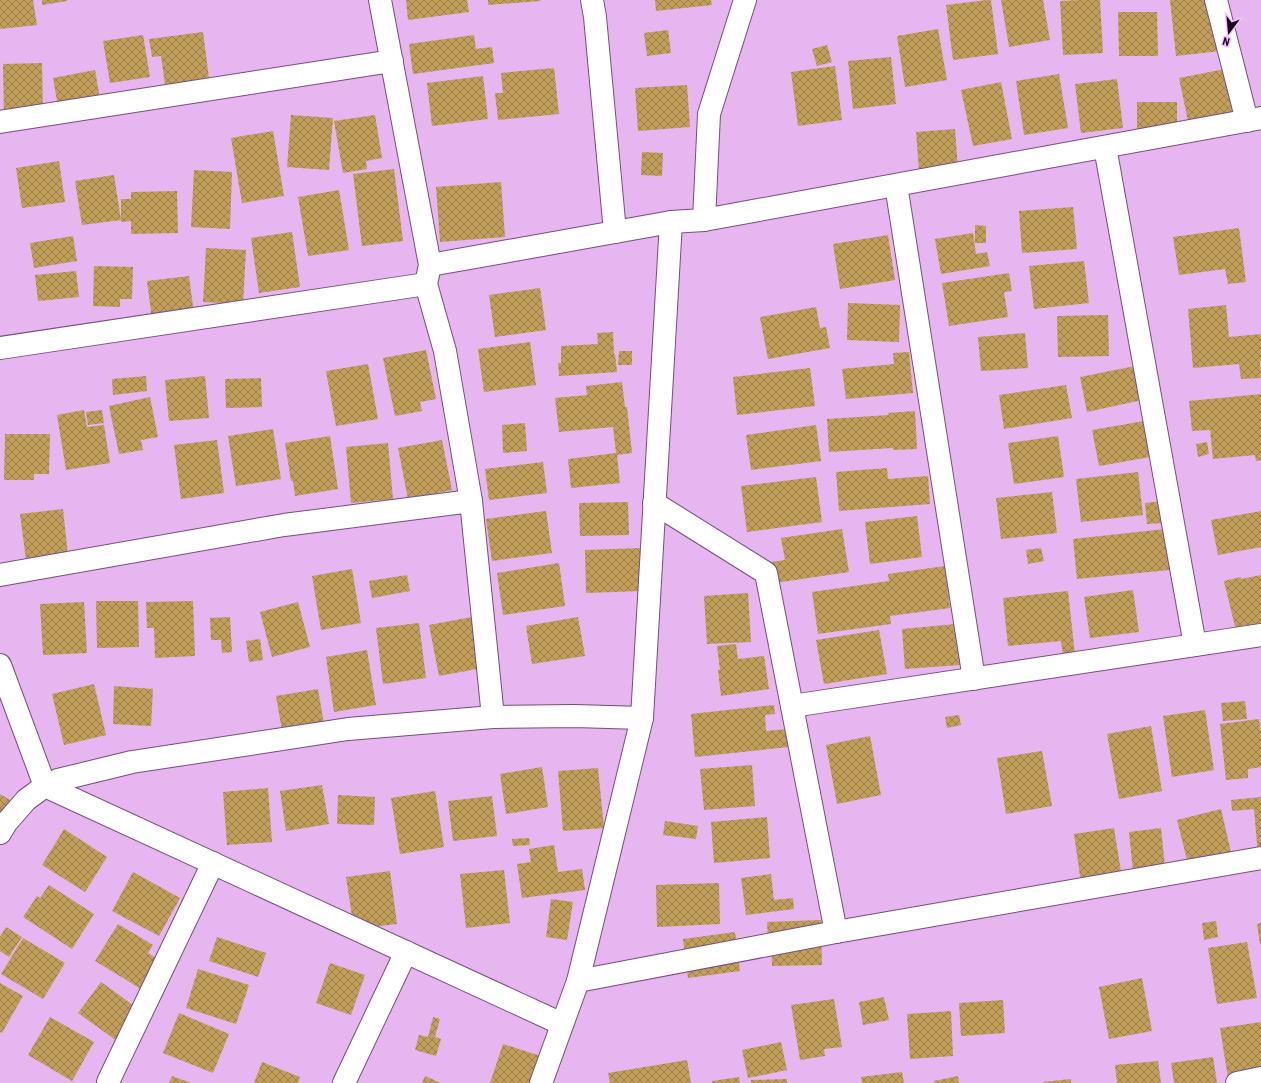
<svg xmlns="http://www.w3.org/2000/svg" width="1261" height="1083" font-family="'Roboto Condensed',sans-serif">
<defs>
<pattern id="building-cross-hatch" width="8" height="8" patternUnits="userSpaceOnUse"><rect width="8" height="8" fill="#c29e5b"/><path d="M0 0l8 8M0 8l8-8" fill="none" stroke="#9d7f4a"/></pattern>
</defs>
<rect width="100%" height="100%" fill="#e7b5ef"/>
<g fill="url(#building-cross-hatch)">
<path d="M0,0H33L37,25L0,29Z"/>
<path d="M42,0H67V1L42,5Z"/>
<path d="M406,0H467L469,12L408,20Z"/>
<path d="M488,0H540V1L488,5Z"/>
<path d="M655,0H711L712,5L656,11Z"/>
<path d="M987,0H991L998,54L953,60L946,5Z"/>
<path d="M1001,0H1043L1050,40L1009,47Z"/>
<path d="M1080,0H1100L1103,53L1063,55L1060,1Z"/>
<path d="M1170,0H1214L1220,51L1176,56Z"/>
<path d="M1118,12H1157L1158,56H1119Z"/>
<path d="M938,29L947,80L905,87L897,36Z"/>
<path d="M668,30L671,53L647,56L644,33Z"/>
<path d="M203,32L210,86L166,92L161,56L152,57L149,39Z"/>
<path d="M143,35L150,77L110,83L103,41Z"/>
<path d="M474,35L476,49L492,47L494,63L413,74L409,44Z"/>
<path d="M827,45L832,62L817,66L812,49Z"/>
<path d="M891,57L896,104L853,109L848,61Z"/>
<path d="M42,63L43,116L4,117L3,64Z"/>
<path d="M835,66L842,120L798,126L791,72Z"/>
<path d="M554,68L559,114L498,120L495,93H503L501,73Z"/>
<path d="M1225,69L1238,130L1192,140L1179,78Z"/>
<path d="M95,70L100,99L58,106L53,78Z"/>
<path d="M1059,74L1068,128L1024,135L1016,81Z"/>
<path d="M483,76L488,119L432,126L427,83Z"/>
<path d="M1117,79L1123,128L1081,133L1075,84Z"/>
<path d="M1001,82L1012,139L973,146L961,90Z"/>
<path d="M687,85L690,127L638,131L635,88Z"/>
<rect x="1137" y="102" width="40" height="42"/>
<path d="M291,115L333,118L329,170L287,167Z"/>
<path d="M375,115L382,158L366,161L367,169L343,173L334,121Z"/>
<path d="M955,129L958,168L919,171L916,132Z"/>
<path d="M273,131L284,196L242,203L231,138Z"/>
<path d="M642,152L663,153L662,176L641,175Z"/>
<path d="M59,161L65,202L22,208L16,168Z"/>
<path d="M394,169L403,241L362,246L353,174Z"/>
<path d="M194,170L232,172L230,229L191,227Z"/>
<path d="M114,175L121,220L82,225L75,181Z"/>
<path d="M501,182L505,237L440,242L436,187Z"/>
<path d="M339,190L349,250L308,256L298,197Z"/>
<path d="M177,191L178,233L131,234V221L121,222V199H131V192Z"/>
<path d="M1073,207L1077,249L1022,253L1019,211Z"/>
<path d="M975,225L986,226V243H975Z"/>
<path d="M1239,228L1246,282L1228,284L1225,269L1179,275L1173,237Z"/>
<path d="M292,232L300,287L259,293L251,238Z"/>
<path d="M973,233L976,254L987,252L990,266L941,274L935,239Z"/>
<path d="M888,235L895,280L840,289L833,244Z"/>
<path d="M73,236L77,261L34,268L30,243Z"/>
<path d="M206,248L246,250L243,304L203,302Z"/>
<path d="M1084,261L1089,303L1034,309L1029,266Z"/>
<path d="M94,266L133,267L132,299H120V307L93,306Z"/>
<path d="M76,271L79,297L38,301L35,275Z"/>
<path d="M1009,273L1012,291L1004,292L1008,317L949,326L942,283Z"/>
<path d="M189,276L194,314L152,319L147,281Z"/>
<path d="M540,288L546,330L495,337L489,295Z"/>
<path d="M848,303L900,305L899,342L847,340Z"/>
<path d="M1226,305L1229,337L1261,334V361L1260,362L1261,378L1241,379L1239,364L1193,368L1188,309Z"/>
<path d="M816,307L820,328L826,327L830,348L768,359L760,317Z"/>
<path d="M1108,315L1109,356L1058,357L1057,316Z"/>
<path d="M613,332L614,354H615L617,372L559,376L558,363H561V346L598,344L597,333Z"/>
<path d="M1025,333L1028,368L981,371L978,337Z"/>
<path d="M530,342L536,385L484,392L478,349Z"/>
<path d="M426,350L436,399L420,402L422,411L395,416L383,358Z"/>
<path d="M619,351H632V365H618Z"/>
<path d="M909,352L913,393L846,399L842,369L894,364L893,353Z"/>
<path d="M368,364L378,419L336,426L326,371Z"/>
<path d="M1135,366L1142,400L1087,412L1080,377Z"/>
<path d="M810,368L815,406L737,415L733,377Z"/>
<path d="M146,376L147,391L113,395L112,379Z"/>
<path d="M205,376L209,418L169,421L165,380Z"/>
<path d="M261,378L262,407L226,408L225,379Z"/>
<path d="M622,382L625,407H627L632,453L617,455L620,483L571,488L568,459L616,453L613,427L559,432L555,398L587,395L586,386Z"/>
<path d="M1066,385L1072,418L1004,429L999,395Z"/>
<path d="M1261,394V460L1256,461L1255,455L1213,459L1210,430L1192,431L1189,401Z"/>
<path d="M150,397L158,437L141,440L143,450L119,454L109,406Z"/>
<path d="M84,410L87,427L104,425L110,463L66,470L57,415Z"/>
<path d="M102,410L104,423L88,425L86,412Z"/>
<path d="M915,411L917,449L893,450V448L829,452L827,419L889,415L888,413Z"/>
<path d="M1144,421L1150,457L1099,466L1092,430Z"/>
<path d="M525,423L527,451L503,453L502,425Z"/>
<path d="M816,425L821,461L751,470L746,435Z"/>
<path d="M273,429L281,479L236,486L228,436Z"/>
<path d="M5,434H50L49,474H34V480H4Z"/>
<path d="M330,436L338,489L295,496L293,481H291L285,443Z"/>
<path d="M1058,436L1064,477L1014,484L1008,443Z"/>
<path d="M217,440L224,493L181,499L174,445Z"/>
<path d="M442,440L452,490L408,499L398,448Z"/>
<path d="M1207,442L1209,454L1198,457L1196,444Z"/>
<path d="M388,443L393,499L351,503L346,447Z"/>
<path d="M543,462L547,493L489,500L485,469Z"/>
<path d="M887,468L888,479L928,476L930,504L839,511L836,472Z"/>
<path d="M1138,472L1143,515L1081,522L1076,479Z"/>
<path d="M816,477L822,522L747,532L741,486Z"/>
<path d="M1052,492L1057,533L1001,539L996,498Z"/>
<path d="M1163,501L1164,523L1147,524L1145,503Z"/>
<path d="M628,502L629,535L580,536L579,503Z"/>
<path d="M63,509L68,555L26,560L20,514Z"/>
<path d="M546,511L552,553L492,561L486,519Z"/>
<path d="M1261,511V547L1218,555L1211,520Z"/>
<path d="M917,516L922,557L870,564L865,522Z"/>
<path d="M842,529L849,572L768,584L764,563L785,560L781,538Z"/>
<path d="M1165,529L1170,570L1077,579L1073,539Z"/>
<path d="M641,548L642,591L586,593L585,550Z"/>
<path d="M1041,548L1044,561L1028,564L1026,550Z"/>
<path d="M559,563L565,606L503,615L497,573Z"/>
<path d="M945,566L950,608L890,616L891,624L818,634L812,592L889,581L888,574Z"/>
<path d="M352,569L361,623L321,630L312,576Z"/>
<path d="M407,575L410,591L372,598L369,581Z"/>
<path d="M1261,575V625L1236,631L1224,581L1241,577V579Z"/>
<path d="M1133,590L1139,632L1090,638L1084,597Z"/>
<path d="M1068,591L1075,655L1063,656L1061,641L1008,646L1003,598Z"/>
<path d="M748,593L751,642L707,644L704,596Z"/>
<path d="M96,601H138L139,647L97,648Z"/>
<path d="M193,601L195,656L155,658L154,628H147L146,602Z"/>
<path d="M84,602L87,653L43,655L40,604Z"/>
<path d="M298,602L310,647L272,657L260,612Z"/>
<path d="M230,617L232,652L222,653L221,640H211L210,618Z"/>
<path d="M472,617L482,668L439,676L429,625Z"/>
<path d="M578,617L585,656L532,664L526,626Z"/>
<path d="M419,623L426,678L383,684L376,628Z"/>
<path d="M956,624L960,665L905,669L902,629Z"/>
<path d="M879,630L887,674L824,684L816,640Z"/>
<path d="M260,639L263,660L249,662L246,641Z"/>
<path d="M736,644L738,659L764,656L769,689L721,696L718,670H720L717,646Z"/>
<path d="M367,650L376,705L334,712L326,657Z"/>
<path d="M94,684L106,735L64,745L52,694Z"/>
<path d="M114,686L153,689L151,726L113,724Z"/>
<path d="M318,689L325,730L283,736L276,696Z"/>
<path d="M1245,701L1247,719L1223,721L1221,703Z"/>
<path d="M774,705L775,714L765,715L766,731L787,729L789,747L695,757L691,714Z"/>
<path d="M1205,710L1214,770L1172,777L1163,716Z"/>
<path d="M959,715L961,725L947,728L945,717Z"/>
<path d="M1259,719L1261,733V767L1248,769V778L1226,780L1220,724Z"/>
<path d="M1151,726L1162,791L1119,799L1107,734Z"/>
<path d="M870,736L881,795L837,804L826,745Z"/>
<path d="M1042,751L1052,806L1006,814L997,758Z"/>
<path d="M752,765L755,806L704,810L700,769Z"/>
<path d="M542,767L548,807L506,814L500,774Z"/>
<path d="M598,768L604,828L563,831L558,771Z"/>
<path d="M322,785L329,824L286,831L280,791Z"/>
<path d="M268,788L272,842L227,845L223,792Z"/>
<path d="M435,791L444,847L400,854L391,798Z"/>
<path d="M0,794L10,800L0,815Z"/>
<path d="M338,795L375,797L374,825L337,824Z"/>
<path d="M492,796L497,836L453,841L448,801Z"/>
<path d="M1261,797V867H1259L1254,809L1232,811L1231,800Z"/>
<path d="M1221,809L1233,861L1190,872L1177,820Z"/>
<path d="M767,817L770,858L714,863L711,822Z"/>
<path d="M665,821L698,826L696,839L663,835Z"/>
<path d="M1114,828L1123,884L1082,890L1074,834Z"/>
<path d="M1161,828L1166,877L1134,881L1129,832Z"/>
<path d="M64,829L107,857L85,892L42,865Z"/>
<path d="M529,838L530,845L513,846L512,839Z"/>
<path d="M554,845L558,872L582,869L585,890L522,898L517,864L531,862L529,849Z"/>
<path d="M504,870L510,923L466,928L460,874Z"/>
<path d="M390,871L397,924L354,929L346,877Z"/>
<path d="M133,872L180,898L159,936L112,911Z"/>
<path d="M771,874L774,900L793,898L794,909L746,915L741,878Z"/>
<path d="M719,883L720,924L657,927L656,885Z"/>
<path d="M49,885L94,914L72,949L23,917L37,896L40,898Z"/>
<path d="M551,899L573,902L567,940L546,937Z"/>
<path d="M821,920L822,965L772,966L771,941H768L767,922Z"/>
<path d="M1216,921L1218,937L1204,940L1202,923Z"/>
<path d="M1261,923V944H1260L1257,924Z"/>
<path d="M118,924L153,945L148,953L164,963L146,992L95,961Z"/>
<path d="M6,927L22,937L9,957L0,951V937Z"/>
<path d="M735,932L740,971L688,978L683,939Z"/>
<path d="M217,937L266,953L258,977L209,961Z"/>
<path d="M23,938L65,963L43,999L1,974Z"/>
<path d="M1247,942L1257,998L1217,1004L1208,948Z"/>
<path d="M330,963L365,975L351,1015L316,1003Z"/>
<path d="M198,969L249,985L236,1024L186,1008Z"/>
<path d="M1142,978L1152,1031L1109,1039L1099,987Z"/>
<path d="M101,982L140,1010L117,1041L78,1013Z"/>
<path d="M0,983L23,996L2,1033L0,1032Z"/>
<path d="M884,997L889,1020L863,1025L859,1002Z"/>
<path d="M834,999L842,1047L824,1049L825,1056L800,1060L791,1005Z"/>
<path d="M1003,1000L1005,1033L961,1036L959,1003Z"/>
<path d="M951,1011L953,1056L910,1059L907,1014Z"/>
<path d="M179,1013L229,1034L213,1073L163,1053Z"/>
<path d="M50,1017L94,1042L72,1081L28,1055Z"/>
<path d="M433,1017L440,1019L435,1037L441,1039L436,1056L415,1050L419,1035L428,1037Z"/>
<path d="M1261,1022V1073L1228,1078L1220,1028Z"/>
<path d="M781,1042L787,1070L748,1078L742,1050Z"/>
<path d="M503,1044L556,1061L549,1083H490Z"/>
<path d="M1213,1057L1217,1083H1174L1171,1063Z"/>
<path d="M687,1060L691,1083H610L608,1073Z"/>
<path d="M1158,1061L1161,1083H1117L1115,1065Z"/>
<path d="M262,1062L300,1077L298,1083H254Z"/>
<path d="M902,1072L904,1083H862L861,1077Z"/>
<path d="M172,1076L191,1083H169Z"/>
<path d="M425,1076L441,1083H422Z"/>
<path d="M958,1076L959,1083H935L934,1081Z"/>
<path d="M739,1077L740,1083H712V1081Z"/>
<path d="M787,1079V1083H751V1080Z"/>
<path d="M1071,1079V1083H1043V1082Z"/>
</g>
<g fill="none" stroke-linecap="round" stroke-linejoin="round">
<g stroke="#794d81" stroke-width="24">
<g id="minor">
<path d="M380,0L430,265L426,284L445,351L471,501L493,717"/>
<path d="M592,0L595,17L615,232L671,222L704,220L709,114L745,0"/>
<path d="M1216,0L1247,121"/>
<path d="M0,122L392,61"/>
<path d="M1105,147L1195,645"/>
<path d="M896,185L974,679"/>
<path d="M704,220L1261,118"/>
<path d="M430,265L615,232"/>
<path d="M0,348L426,284"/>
<path d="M654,503L766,573L836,932"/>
<path d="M0,575L284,525L471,501"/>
<path d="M0,665L45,786L562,1024"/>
<path d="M792,706L1261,635"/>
<path d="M0,833L6,823L26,800L45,786L58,780L132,762L348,729L493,717L575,716L642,718"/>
<path d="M578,981L836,932L1261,858"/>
<path d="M108,1082L213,863"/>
<path d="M344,1083L406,952"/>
<path d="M541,1083L578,981L642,718L671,222"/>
<path d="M1237,1083L1261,1078"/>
</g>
</g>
<use href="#minor" stroke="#fff" stroke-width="22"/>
</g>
<g transform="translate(1229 32) rotate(196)" stroke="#f4c2fd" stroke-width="3" paint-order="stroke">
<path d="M0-3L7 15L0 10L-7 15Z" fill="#19071c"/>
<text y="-6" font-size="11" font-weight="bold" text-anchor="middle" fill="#19071c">N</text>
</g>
</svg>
